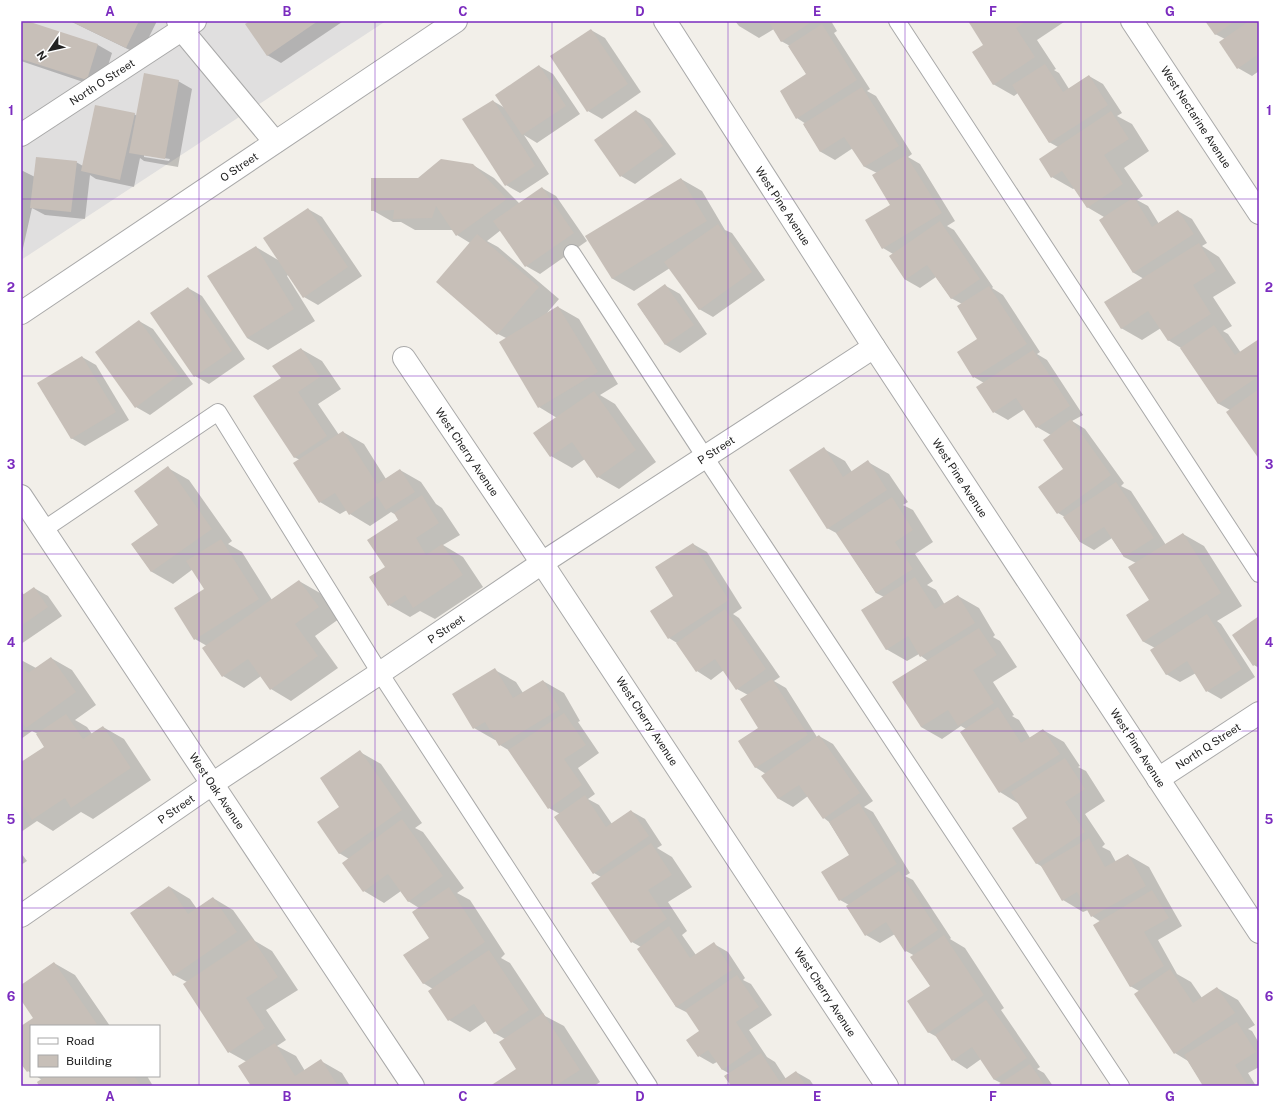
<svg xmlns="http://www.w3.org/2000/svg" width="1280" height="1107" font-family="'Public Sans',sans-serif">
<rect width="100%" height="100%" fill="#f2efe9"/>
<path fill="#e0dfdf" d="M21,21H386L21,260Z"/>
<g fill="#0003" fill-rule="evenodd">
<path d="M21,21H27V22L98,45L112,53L101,88L21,61Z"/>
<path d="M70,21H157L140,55Z"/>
<path d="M252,21H341L342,22L281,63L267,55Z"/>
<path d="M735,21H831L837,31L834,33L870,89L867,91L876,96L912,154L908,157L920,164L955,221L947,226L954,230L993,287L992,288L1003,295L1040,352L1037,354L1047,360L1083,415L1072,421L1085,429L1124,483L1121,486L1131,491L1166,545L1183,534L1204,546L1242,606L1217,621L1221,624L1255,677L1221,699L1207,691L1196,673L1180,682L1166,674L1155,648L1144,642L1127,615L1150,601L1136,563L1124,557L1112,538L1094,550L1080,542L1065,517L1058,513L1065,469L1051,435L1037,427L1025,409L1008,420L994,412L984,383L974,377L979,340L962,304L951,298L936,277L920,288L906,280L890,256L893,254L883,248L891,205L877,173L865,167L853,148L835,160L821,152L804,125L806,124L797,118L807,75L790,46L781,41L774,29L759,38L739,26Z"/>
<path d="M969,21H1063L1064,22L1037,40L1056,69L1054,70L1059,73L1069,89L1089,76L1103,84L1122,113L1117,116L1132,124L1149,151L1124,168L1143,196L1137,200L1148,206L1159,224L1178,211L1192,219L1207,243L1202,246L1219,257L1236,283L1213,297L1232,326L1223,331L1228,334L1241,353L1259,340V457L1230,410L1219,404L1181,348L1168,340L1161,328L1142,340L1121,328L1144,279L1134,273L1100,220L1104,217L1087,207L1075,188L1073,189L1052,177L1058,147L1049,142L1018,93L1014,96L993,84L985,46Z"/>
<path d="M1207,21H1259V71L1252,76L1238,68L1225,39L1215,34Z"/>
<path d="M591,30L605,38L641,92L602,119L588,111Z"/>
<path d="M539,66L553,74L580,114L537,143L524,135L549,174L520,193L506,185L493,101L505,108Z"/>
<path d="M178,81L192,89L178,167L144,161L140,158L134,187L96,179L90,175L85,219L45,215L32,208L21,257V170L35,177L76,162L83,166L134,114L137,116ZM144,155L170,159L169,161L144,157Z"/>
<path d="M636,111L650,119L676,154L635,184L621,176Z"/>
<path d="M473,165L494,178L520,204L542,188L556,196L587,241L540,274L526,266L501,230L487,241L498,247L559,299L547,313L558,307L579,319L618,384L600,395L615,404L656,462L619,489L598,477L585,459L572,468L551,456L535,433L557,418L539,407L506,338L498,334L438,282L470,243L457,235L453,230H415L401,222H393L372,210L419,179Z"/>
<path d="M681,179L702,191L725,230L732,233L765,280L713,317L699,309L670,268L634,291L613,279L587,237Z"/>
<path d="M308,209L322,217L362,276L318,305L304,297L288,275L287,276L315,321L268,350L247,338L256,247L278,260Z"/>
<path d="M666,286L680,294L707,334L680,353L666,345L638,305Z"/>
<path d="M188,288L202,296L245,359L209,384L195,376Z"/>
<path d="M139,321L153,329L193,384L150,415L136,407Z"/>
<path d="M301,349L322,361L341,389L318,404L339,435L343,432L364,444L386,479L400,470L421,482L436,504L442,508L460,535L443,545L463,557L483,587L435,619L420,611L410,617L389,605L370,578L387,567L399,520L396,515L391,512L370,526L350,514L347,510L340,514L320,502L300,460L294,457L282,379Z"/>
<path d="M82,357L96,365L129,420L85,446L71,438Z"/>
<path d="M824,449L845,461L852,472L868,462L889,474L908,502L903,505L913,510L933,542L915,554L933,581L927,585L936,590L945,605L958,596L979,608L995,635L993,637L1000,641L1017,667L993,682L1014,715L1012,716L1019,720L1030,738L1043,730L1064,742L1080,766L1078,767L1086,771L1105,801L1085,814L1105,844L1102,847L1110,851L1116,862L1128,855L1149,867L1166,898L1182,926L1158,940L1177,974L1191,982L1202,998L1217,988L1238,1000L1255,1025L1248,1029L1252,1031L1259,1043V1067L1248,1073L1256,1086H1204L1188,1061L1175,1053L1139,991L1130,986L1101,922L1092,916L1088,910L1083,912L1063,900L1044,868L1036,863L1029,819L1019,804L1000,792L966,729L961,726L942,739L921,727L928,661L921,656L919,654L907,661L886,649L884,597L876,593L838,534L827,528Z"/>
<path d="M168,468L189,480L232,541L228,544L242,552L272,600L299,581L320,593L339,619L315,636L338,668L291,701L271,689L261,676L244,688L223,676L207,646L195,639L175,608L206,589L193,569L173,584L152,572L132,545L160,525Z"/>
<path d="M693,544L707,552L742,608L733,614L739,618L780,677L774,681L786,688L817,737L819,736L833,744L873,801L864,807L873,812L910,873L905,876L913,880L951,938L950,939L965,948L1004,1008L1001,1010L1040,1067L1037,1069L1044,1073L1053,1086H1002L1001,1083L995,1080L981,1059L967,1069L953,1060L937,1037L928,1032L931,987L915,956L906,951L895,934L880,943L866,935L847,907L849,905L840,900L850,855L829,822L824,818L808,796L793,807L779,799L762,776L766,774L755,767L760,728L748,695L737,689L724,670L711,680L697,671L677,643L669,638L675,596Z"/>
<path d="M34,588L48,596L62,616L21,644V590L24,595Z"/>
<path d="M1259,618V668L1254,665Z"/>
<path d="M51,658L72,670L96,705L75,720L87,727L92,734L103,727L124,739L151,780L93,819L81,812L53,831L37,821L21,832V764L45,747L38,734L32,731L21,739V660L36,668Z"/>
<path d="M495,670L516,682L523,693L543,681L564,693L580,721L578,722L599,753L578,768L595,794L588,799L599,805L612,824L631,811L645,819L662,845L657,848L672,857L692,887L668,902L687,931L682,935L696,955L714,944L728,952L745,978L743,980L751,984L772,1015L749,1030L767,1057L775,1062L786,1079L796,1072L810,1080L814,1086H732L730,1074L723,1070L717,1062L713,1064L699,1056L701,1032L688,1013L676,1007L641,947L632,942L601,877L594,873L560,814L549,808L510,751L500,745L496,740H495L474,728L453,695Z"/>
<path d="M360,752L381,764L422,823L415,828L423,832L464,888L457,893L470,900L505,954L501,958L510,963L545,1016L564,1026L600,1082L594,1086H492L517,1070L505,1039L494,1033L486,1021L470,1032L449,1020L433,989L423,983L430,938L419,908L408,901L401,891L384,903L364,891L349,859L339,853L340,807Z"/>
<path d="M21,853L27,861L21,865Z"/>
<path d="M170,887L190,899L197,909L213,898L233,910L255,941L272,951L298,990L266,1010L286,1040L277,1046L296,1056L305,1071L321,1061L342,1073L350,1086H252L247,1062L229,1052L187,982L174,975Z"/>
<path d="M54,963L75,975L110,1026H31V1073L28,1071L21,1062V1027L35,1018L21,999V986Z"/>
<path d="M36,1076H147L153,1086H40L42,1080Z"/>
</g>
<g fill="#c7bfb8">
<path d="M21,21H27L98,44L87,80L21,59Z"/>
<path d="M70,21H139L126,48Z"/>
<path d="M250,21H318L267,56L245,24Z"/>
<path d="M768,21H813L781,42Z"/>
<path d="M968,21H1027L1016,28L1035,57L993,85L972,52L983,45Z"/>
<path d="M1205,21H1235L1215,35Z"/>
<path d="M1249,21H1259V54L1237,69L1219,42Z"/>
<path d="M822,24L857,80L796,119L780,91L806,74L788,46Z"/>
<path d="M591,29L628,84L587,112L550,56Z"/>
<path d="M1045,64L1063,92L1089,75L1108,105L1049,143L1012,85Z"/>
<path d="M539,65L566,106L522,135L495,95Z"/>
<path d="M144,73L179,80L165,159L129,153Z"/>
<path d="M862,87L899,146L864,167L844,137L820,152L803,124Z"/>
<path d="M493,100L535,166L505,186L462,119Z"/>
<path d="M95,105L135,113L120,180L81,171Z"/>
<path d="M636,110L663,146L620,177L594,140Z"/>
<path d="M1111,111L1129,139L1104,155L1123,184L1087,208L1062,171L1051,178L1039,159Z"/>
<path d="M906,155L942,213L882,249L865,220L890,205L872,175Z"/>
<path d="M36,157L77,161L71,212L30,208Z"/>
<path d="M441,159L473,164L507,199L456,236L436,206L432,218L393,219L394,210L371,211V178H418Z"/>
<path d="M681,178L707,221L612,279L585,236Z"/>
<path d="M542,187L574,233L525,267L493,221Z"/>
<path d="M1134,197L1152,227L1178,210L1194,234L1133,273L1099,220Z"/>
<path d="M308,208L348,267L303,298L263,238Z"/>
<path d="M940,221L980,279L951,299L927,265L905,280L889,256Z"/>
<path d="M718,224L752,272L699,310L664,262Z"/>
<path d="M477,234L539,287L497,335L436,282Z"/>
<path d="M1199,243L1216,271L1193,285L1211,314L1168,341L1148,311L1121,329L1104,302Z"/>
<path d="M256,246L294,309L247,338L207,276Z"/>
<path d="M665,284L694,325L665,345L637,304Z"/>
<path d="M989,286L1027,344L973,378L957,352L977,339L957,306Z"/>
<path d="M188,287L232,351L194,377L150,313Z"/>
<path d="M558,306L598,372L538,408L499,342Z"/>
<path d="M139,320L179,375L135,408L95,352Z"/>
<path d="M1214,325L1235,355L1259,339V376L1218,404L1180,348Z"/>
<path d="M301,348L320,377L298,392L327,436L294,458L253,396L281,378L272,366Z"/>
<path d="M1033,350L1070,406L1036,428L1016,398L993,413L976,387Z"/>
<path d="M82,356L116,412L71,439L37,383Z"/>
<path d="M1259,389V459L1226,412Z"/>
<path d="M594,391L636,450L597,478L572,442L550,457L533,433Z"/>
<path d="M1071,419L1111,475L1057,514L1038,487L1063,469L1043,440Z"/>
<path d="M343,431L377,484L400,469L415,492L386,510L377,496L349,515L335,493L319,503L293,463Z"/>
<path d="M824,447L843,477L868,460L887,490L827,529L789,470Z"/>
<path d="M168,466L212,529L151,572L131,544L158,525L134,491Z"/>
<path d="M1116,482L1154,538L1124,557L1104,527L1080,542L1063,517Z"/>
<path d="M422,495L439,523L416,538L426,555L442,544L463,575L413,608L405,595L388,606L369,577L385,567L367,540L398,520L394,513Z"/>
<path d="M892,497L913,530L895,542L913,569L876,593L836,533Z"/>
<path d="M1183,533L1221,593L1143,642L1126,615L1149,600L1128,567Z"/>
<path d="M221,539L259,599L194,640L174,608L204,589L186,561Z"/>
<path d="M693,543L729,600L668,639L650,611L673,596L655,567Z"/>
<path d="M915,577L935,609L958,595L975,623L920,657L908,636L886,650L861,610Z"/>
<path d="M299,580L319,607L295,624L318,656L270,690L248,659L222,677L202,648Z"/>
<path d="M34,587L48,607L21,626V596Z"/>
<path d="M725,609L766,669L736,690L715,659L696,672L676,643Z"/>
<path d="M1207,614L1242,669L1206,692L1187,661L1166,675L1150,650Z"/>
<path d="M1259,616V662L1253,666L1232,635Z"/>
<path d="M979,628L997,655L973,670L994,703L958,726L948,710L921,727L892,682Z"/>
<path d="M51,657L76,692L26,728L21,721V664L28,673Z"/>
<path d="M495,668L513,698L543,680L560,709L499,746L485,722L473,729L452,694Z"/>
<path d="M772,679L808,735L755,768L738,741L758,728L740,699Z"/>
<path d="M998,707L1021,743L1043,729L1060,754L999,793L960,732Z"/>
<path d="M564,713L586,745L564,759L582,785L548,809L508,750Z"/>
<path d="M66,714L83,739L103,726L131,768L71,808L65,798L32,820L21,803V762L44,747L36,734Z"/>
<path d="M819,735L860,793L823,819L799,785L778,799L761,776Z"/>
<path d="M360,750L402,810L339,854L317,822L339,807L320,778Z"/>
<path d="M1065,758L1085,789L1065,802L1085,832L1036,864L1012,828L1027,818L1011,792Z"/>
<path d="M585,795L606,827L631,810L649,836L593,874L554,817Z"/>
<path d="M859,803L897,864L839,901L821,872L849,855L829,822Z"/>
<path d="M402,819L443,876L408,902L388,874L363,892L342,863Z"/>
<path d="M1089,838L1105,867L1128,854L1146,886L1091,917L1077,892L1062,901L1041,866Z"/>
<path d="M651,843L672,875L648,890L667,919L631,943L591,883Z"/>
<path d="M899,871L938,930L905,952L886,922L865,936L846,906Z"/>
<path d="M169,886L188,914L213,897L237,932L173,976L130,913Z"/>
<path d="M449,887L485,942L423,984L403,955L429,938L412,912Z"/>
<path d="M1152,890L1169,918L1144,932L1164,966L1130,987L1093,925Z"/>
<path d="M669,926L690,958L714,942L732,970L676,1007L637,949Z"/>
<path d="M944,935L984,995L928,1033L907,1001L930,986L910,957Z"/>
<path d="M252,938L278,977L246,998L265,1028L228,1053L183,984Z"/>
<path d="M489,950L529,1010L494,1034L474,1004L448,1021L428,991Z"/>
<path d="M54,962L97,1024L94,1026H31V1069L27,1072L21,1064V1026L33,1018L21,1000V985Z"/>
<path d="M1170,969L1193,1003L1217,987L1235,1013L1174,1054L1134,994Z"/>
<path d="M737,975L759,1007L736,1022L753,1049L722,1070L708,1050L698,1057L686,1040L699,1031L685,1010Z"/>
<path d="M986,1000L1027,1058L994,1080L972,1047L952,1061L935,1035Z"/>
<path d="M543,1013L580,1070L555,1086H490L516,1069L499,1042Z"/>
<path d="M1237,1022L1256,1052L1235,1065L1248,1086H1203L1184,1055Z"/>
<path d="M275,1043L295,1076L321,1059L338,1086H251L238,1066Z"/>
<path d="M761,1053L780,1082L796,1071L806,1086H731L724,1076Z"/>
<path d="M1030,1064L1045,1086H1001L999,1084Z"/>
<path d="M46,1076H134L141,1086H39L37,1082Z"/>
</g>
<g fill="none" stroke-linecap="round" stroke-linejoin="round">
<g stroke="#a9a9a9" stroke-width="18">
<g id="service">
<path d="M897,21L1259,574"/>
<path d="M572,253L705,457L1121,1086"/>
<path d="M43,530L218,412L380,673L649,1086"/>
</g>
</g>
<g stroke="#a9a9a9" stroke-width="24">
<g id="minor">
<path d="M178,21L182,30L275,142"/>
<path d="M665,21L874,347L1259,932"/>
<path d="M1132,21L1259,213"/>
<path d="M21,135L195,21"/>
<path d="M404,358L542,563L887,1086"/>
<path d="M21,496L413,1086"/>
<path d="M1158,779L1259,713"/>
<path d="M21,916L212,784L380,673L542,563L874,347"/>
</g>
</g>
<g stroke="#a9a9a9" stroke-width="24">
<path id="tertiary" d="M21,313L456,21"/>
</g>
<use href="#service" stroke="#fff" stroke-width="16"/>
<use href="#minor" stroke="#fff" stroke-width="22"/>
<use href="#tertiary" stroke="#fff" stroke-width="22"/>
</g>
<path fill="none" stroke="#7b2cbf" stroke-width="1" stroke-opacity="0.55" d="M199,21V1086M375,21V1086M552,21V1086M728,21V1086M905,21V1086M1081,21V1086M21,199H1259M21,376H1259M21,554H1259M21,731H1259M21,908H1259"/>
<g text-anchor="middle" stroke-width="3" stroke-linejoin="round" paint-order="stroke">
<g font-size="11" fill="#222" stroke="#fff">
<text transform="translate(102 82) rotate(-33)" y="4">North O Street</text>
<text transform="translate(1196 117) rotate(57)" y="4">West Nectarine Avenue</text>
<text transform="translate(239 167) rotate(-34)" y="4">O Street</text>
<text transform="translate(783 206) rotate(57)" y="4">West Pine Avenue</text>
<text transform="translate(716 450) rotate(-33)" y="4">P Street</text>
<text transform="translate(467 452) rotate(56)" y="4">West Cherry Avenue</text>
<text transform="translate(960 478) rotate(57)" y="4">West Pine Avenue</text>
<text transform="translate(446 629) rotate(-34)" y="4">P Street</text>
<text transform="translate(647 721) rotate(57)" y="4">West Cherry Avenue</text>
<text transform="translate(1208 746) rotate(-33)" y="4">North Q Street</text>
<text transform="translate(1138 748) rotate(57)" y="4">West Pine Avenue</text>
<text transform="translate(217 791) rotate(56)" y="4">West Oak Avenue</text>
<text transform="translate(176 809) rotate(-35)" y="4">P Street</text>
<text transform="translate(825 992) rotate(57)" y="4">West Cherry Avenue</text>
</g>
</g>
<rect width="1280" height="1107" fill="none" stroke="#ffffff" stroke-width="44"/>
<rect x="30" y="1025" width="130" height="52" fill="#ffffff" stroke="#a7a7a7"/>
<rect x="38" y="1038" width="20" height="6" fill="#ffffff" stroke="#a7a7a7"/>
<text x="66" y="1045" font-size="12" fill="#222222">Road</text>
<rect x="38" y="1055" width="20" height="12" fill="#c7bfb8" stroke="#a7a7a7"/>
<text x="66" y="1065" font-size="12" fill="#222222">Building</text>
<g transform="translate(50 50) rotate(236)" stroke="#ffffff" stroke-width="3" paint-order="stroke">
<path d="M0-3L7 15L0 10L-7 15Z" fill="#222222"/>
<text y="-6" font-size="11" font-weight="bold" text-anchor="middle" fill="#222222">N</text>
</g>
<rect x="22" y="22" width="1236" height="1063" fill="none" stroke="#7b2cbf" stroke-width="1.5"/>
<g font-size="13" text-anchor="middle" font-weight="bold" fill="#7b2cbf">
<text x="110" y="16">A</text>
<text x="287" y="16">B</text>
<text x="463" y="16">C</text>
<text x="640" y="16">D</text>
<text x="817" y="16">E</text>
<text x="993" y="16">F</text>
<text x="1170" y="16">G</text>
<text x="11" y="115">1</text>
<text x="1269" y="115">1</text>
<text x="11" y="292">2</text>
<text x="1269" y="292">2</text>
<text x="11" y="469">3</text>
<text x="1269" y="469">3</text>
<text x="11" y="647">4</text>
<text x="1269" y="647">4</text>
<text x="11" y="824">5</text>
<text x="1269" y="824">5</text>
<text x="11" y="1001">6</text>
<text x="1269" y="1001">6</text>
<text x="110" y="1101">A</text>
<text x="287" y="1101">B</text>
<text x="463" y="1101">C</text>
<text x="640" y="1101">D</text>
<text x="817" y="1101">E</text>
<text x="993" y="1101">F</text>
<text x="1170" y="1101">G</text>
</g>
</svg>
